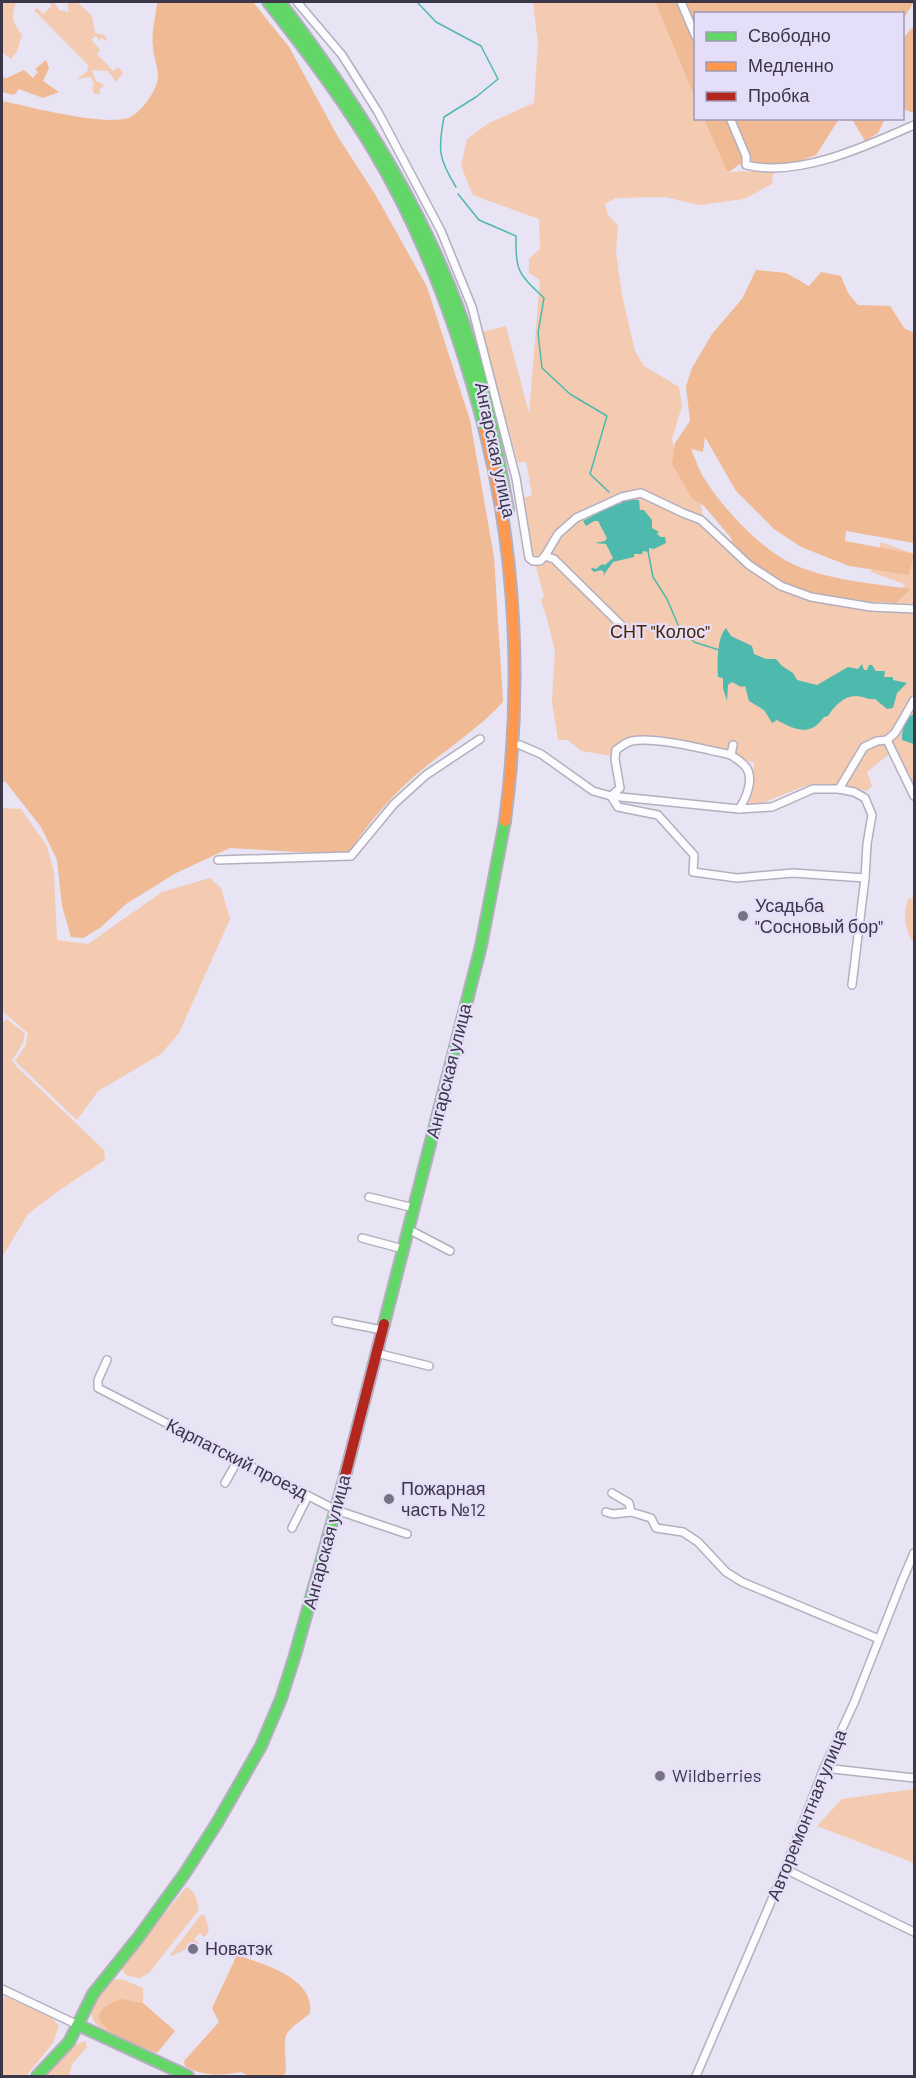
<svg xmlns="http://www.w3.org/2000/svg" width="916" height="2078" font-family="Barlow,sans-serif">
<rect width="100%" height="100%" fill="#e8e4f3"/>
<g fill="#f4cab1">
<path d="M2,2H16C11,18 12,21 22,35L17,51L11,59L2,52Z"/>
<path d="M48,2H54L59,10L69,12L67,4L77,2L92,16L95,33L104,35L107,39L106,41L102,38L99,40L96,36L91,39L100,50L97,54L113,71L118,67L123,73L116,82L108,71L92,70L96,81L103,84L104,87L100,88V94H94L92,88L94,83L91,77L77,79L87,72L88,65L34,10L37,8L43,14L52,6Z"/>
<path d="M533,2H655L695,98L696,118L704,119L726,169L729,172L759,171L773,173L772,184L744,199L699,205L665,197L616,198L605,204L608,215L618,226L616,252L622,295L635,351L644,366L679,387L682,406L672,439L678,464L700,501L705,525L721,539L731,552L742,563L765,578L890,610L900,597L904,584L871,572L881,542L914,554V791L894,750L867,772L872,786L867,791L836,785L805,786L749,808L754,762L742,760L730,751L637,737L619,743L613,756L581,751L568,740H558L552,701L555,651L546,615L541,600L544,596L531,549L524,498L532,495L526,461L518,463L482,332L506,326L529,413L540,280L529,273V259L540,249L539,219L473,195L461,166L467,139L489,123L534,103L538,43Z"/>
<path d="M2,808L21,809L47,846L54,872L57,940L88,944L162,892L210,878L221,888L230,919L179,1033L161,1054L98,1091L77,1120L15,1061L26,1045L28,1033L2,1011Z"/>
<path d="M914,897V941H912C904,926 903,916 908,899Z"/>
<path d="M6,1019L25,1033L23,1043L12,1061L20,1070L104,1150L105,1160L61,1189L28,1214L2,1257V1024Z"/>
<path d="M914,1789V1863L817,1826L842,1799Z"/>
<path d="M186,1887C195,1890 199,1903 198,1911L149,1973L140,1978L127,1976L121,1968Z"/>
<path d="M201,1915H204L209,1928L207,1934L204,1937L200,1933L194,1939L199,1943L195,1945L171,1956L170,1955Z"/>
<path d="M116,1979L124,1980L143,1988V2003C118,1998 116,2001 98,2018L116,2036C102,2030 92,2025 90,2009L110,1982Z"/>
<path d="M2,1995L52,2018L59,2026L53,2043L26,2076H2Z"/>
<path d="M85,2041L87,2047L72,2064L69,2076H44L75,2045Z"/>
</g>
<g fill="#efba94">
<path d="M157,2H253L289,47L338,137L375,194L427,287L470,420L494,557L503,702C479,728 451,746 424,768C395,791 370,821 349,852H297L230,848L176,873L126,904L100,928L83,938L71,937L62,906L57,860L41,827L5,781L2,783V101C31,107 101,126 128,118C139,115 154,94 157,83C160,70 154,60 153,47C151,33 156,16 157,2Z"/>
<path d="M655,2H914L903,19L902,14H696L695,98Z"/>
<path d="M914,26V113L902,109L903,38Z"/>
<path d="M46,60L49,68L43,81L59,92L43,98L19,89L14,95L2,92V77L7,78L24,70L33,78L38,72L35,69Z"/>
<path d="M704,119H839L816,155L784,167L740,164L729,172L726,169Z"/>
<path d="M852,119H885L878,133L865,141Z"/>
<path d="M756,270L786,273L809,286L821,272L841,276L848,293L858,305L890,306L905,329L914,332V543L846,531L845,541L914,554L909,575L849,566L801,547L774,529L736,491L705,437L703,452L691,449C695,458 698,467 702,475C722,508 765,555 802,568C837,581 875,584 911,589L896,603C875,601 856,603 836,600L831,607C794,592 759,573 731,543L732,539L704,506L692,498L672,464L675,443L690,421L686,386L692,368L712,334L742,299Z"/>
<path d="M237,1955C263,1964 315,1978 310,2013C303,2020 294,2024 288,2032C281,2041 288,2061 285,2074C275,2078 250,2078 241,2072C223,2076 201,2076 185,2066L184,2061L219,2022L212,2008Z"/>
<path d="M121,1999L143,2003L175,2031L157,2053C135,2044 111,2038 98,2018C103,2005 110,2004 121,1999Z"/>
</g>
<g fill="#4eb9ad">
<path d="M626,499L639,500L640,510H644L652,520V528L659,532L657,534L661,537H665L666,543L654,549L649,548V552L643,551L642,554H634V557L613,562L603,576L604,572L601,570L594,572L591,569L592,568L596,569L602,564L605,565L613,558L606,544L595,543L605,541L607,538L598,521H594L586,526L583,521L615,504H620Z"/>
<path d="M726,628L731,636L752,646L754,654L766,659H776L782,666L793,673L797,680L817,685L848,667L858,669L862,664L864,670H867L869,665H872L876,671H885L884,677H893V680L907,683L897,693L893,708L887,709L875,699C868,700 863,696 856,696C843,696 834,707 828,716L824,717C810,737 795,730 777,720L772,723L764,710L749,701L745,686L741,687L732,682L728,685L727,701L723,688V678L718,677C717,663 717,637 726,628Z"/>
<path d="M914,714V744L902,740C901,730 906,718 914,714Z"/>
</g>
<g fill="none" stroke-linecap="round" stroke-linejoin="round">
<g stroke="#4eb9ad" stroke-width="1.5">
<path d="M417,2L436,22L481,46L498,79L476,97L444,117C438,149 438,158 456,187"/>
<path d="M458,194L479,220L516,236C515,272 519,274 544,298L538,333L542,368L570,394L607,416L590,474L609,492"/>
<path d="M648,551L653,577L667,599L679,627L694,642L719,650"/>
</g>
<g stroke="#b3afbe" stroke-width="10">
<g id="street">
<path d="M297,2L342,55L378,112L441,231L472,307L516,478L529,558L533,561H540L545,556L558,534L576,518L622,497L641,493L683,513L701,520L749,565L781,586L811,597L871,607L914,609"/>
<path d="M681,2L696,37"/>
<path d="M730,118L746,156V165C798,178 867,146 914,125"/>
<path d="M545,556L554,559L622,626"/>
<path d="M887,740L914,796"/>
<path d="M520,745L541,754L593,791L611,796L739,809L772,807L813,789H839L854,792L865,798L872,815L867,844L865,878L852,985"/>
<path d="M733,745L731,755C708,750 654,736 632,741C626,742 622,746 616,750L615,759L620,788L611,796L618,807L658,815L694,855L693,872L737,878L793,873L865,878"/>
<path d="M731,755C735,758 739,760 743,764C756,775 747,797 739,809"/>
<path d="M839,789L864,747L877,741L887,740L895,733L914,700"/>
<path d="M218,860L351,856L394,804L426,775L480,739"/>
<path d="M369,1197L414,1208"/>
<path d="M408,1229L450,1251"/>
<path d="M362,1238L403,1249"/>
<path d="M336,1321L382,1330"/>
<path d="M376,1353L429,1366"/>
<path d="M107,1360L98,1380V1388L336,1510L407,1534"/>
<path d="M225,1483L238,1460"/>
<path d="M612,1493L629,1503L631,1512"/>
<path d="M606,1512L613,1514L631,1512L651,1518L656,1528L683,1532L698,1542L726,1572L742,1582L879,1639"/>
<path d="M292,1528L308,1496"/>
<path d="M824,1768L914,1778"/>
<path d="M785,1869L914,1932"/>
<path d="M2,1989L78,2025"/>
<path d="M696,2076L785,1869L824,1768L854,1703L902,1581L914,1553"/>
</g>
</g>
<g stroke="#b3afbe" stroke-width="14">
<g id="fast">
<path d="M268,2C306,50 343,99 374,151C426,238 460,334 485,431"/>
<path d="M280,2C362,110 434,224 474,355C489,406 499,458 508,510"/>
<path d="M384,1324L481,946L505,821"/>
<path d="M78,2025L188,2076"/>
<path d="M37,2076L69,2042L93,1994L138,1938L185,1873L217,1823L261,1746L281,1699L295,1655L345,1476"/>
</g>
</g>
<g stroke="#b3afbe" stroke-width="14">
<path id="slow" d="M485,431C517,558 522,692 505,821"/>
</g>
<g stroke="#b3afbe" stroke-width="14">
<path id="jam" d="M345,1476L384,1324"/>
</g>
<use href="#street" stroke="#fcfbfd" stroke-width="7"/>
<use href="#fast" stroke="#63d668" stroke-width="10"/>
<use href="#slow" stroke="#ff974d" stroke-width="10"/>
<use href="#jam" stroke="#b3261e" stroke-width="10"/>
</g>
<g fill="#787384" stroke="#e5def9" stroke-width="2">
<circle cx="743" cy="916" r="6"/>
<circle cx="389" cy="1499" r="6"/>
<circle cx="660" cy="1776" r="6"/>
<circle cx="193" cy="1949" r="6"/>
</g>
<g text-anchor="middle" stroke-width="4.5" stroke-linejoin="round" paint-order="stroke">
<g font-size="18" fill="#3b3648" stroke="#e5def9">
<text transform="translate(495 450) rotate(78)" y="6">Ангарская улица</text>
<text transform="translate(449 1071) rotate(-76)" y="6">Ангарская улица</text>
<text transform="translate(237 1459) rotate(27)" y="6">Карпатский проезд</text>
<text transform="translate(327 1542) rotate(-75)" y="6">Ангарская улица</text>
<text transform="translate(807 1815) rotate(-68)" y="6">Авторемонтная улица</text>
</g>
<g font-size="18" fill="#472300" stroke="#e5def9">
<text x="660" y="638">СНТ "Колос"</text>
</g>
<g font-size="18" fill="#3b3648" stroke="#e5def9" text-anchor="start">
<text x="755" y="912">Усадьба<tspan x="755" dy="21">"Сосновый бор"</tspan></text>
<text x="401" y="1495">Пожарная<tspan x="401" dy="21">часть №12</tspan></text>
<text x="672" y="1782">Wildberries</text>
<text x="205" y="1955">Новатэк</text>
</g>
</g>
<rect width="916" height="2078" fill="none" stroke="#3b3648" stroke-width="6"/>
<rect x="694" y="12" width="210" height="108" fill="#e5def9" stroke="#a19bb2" stroke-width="1.5"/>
<rect x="706" y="32" width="30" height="9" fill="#63d668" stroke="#a19bb2" stroke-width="1.5"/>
<text x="748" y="42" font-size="18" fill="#3b3648">Свободно</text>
<rect x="706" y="62" width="30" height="9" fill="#ff974d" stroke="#a19bb2" stroke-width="1.5"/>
<text x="748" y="72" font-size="18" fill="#3b3648">Медленно</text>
<rect x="706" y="92" width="30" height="9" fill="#b3261e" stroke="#a19bb2" stroke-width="1.5"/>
<text x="748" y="102" font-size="18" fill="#3b3648">Пробка</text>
</svg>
